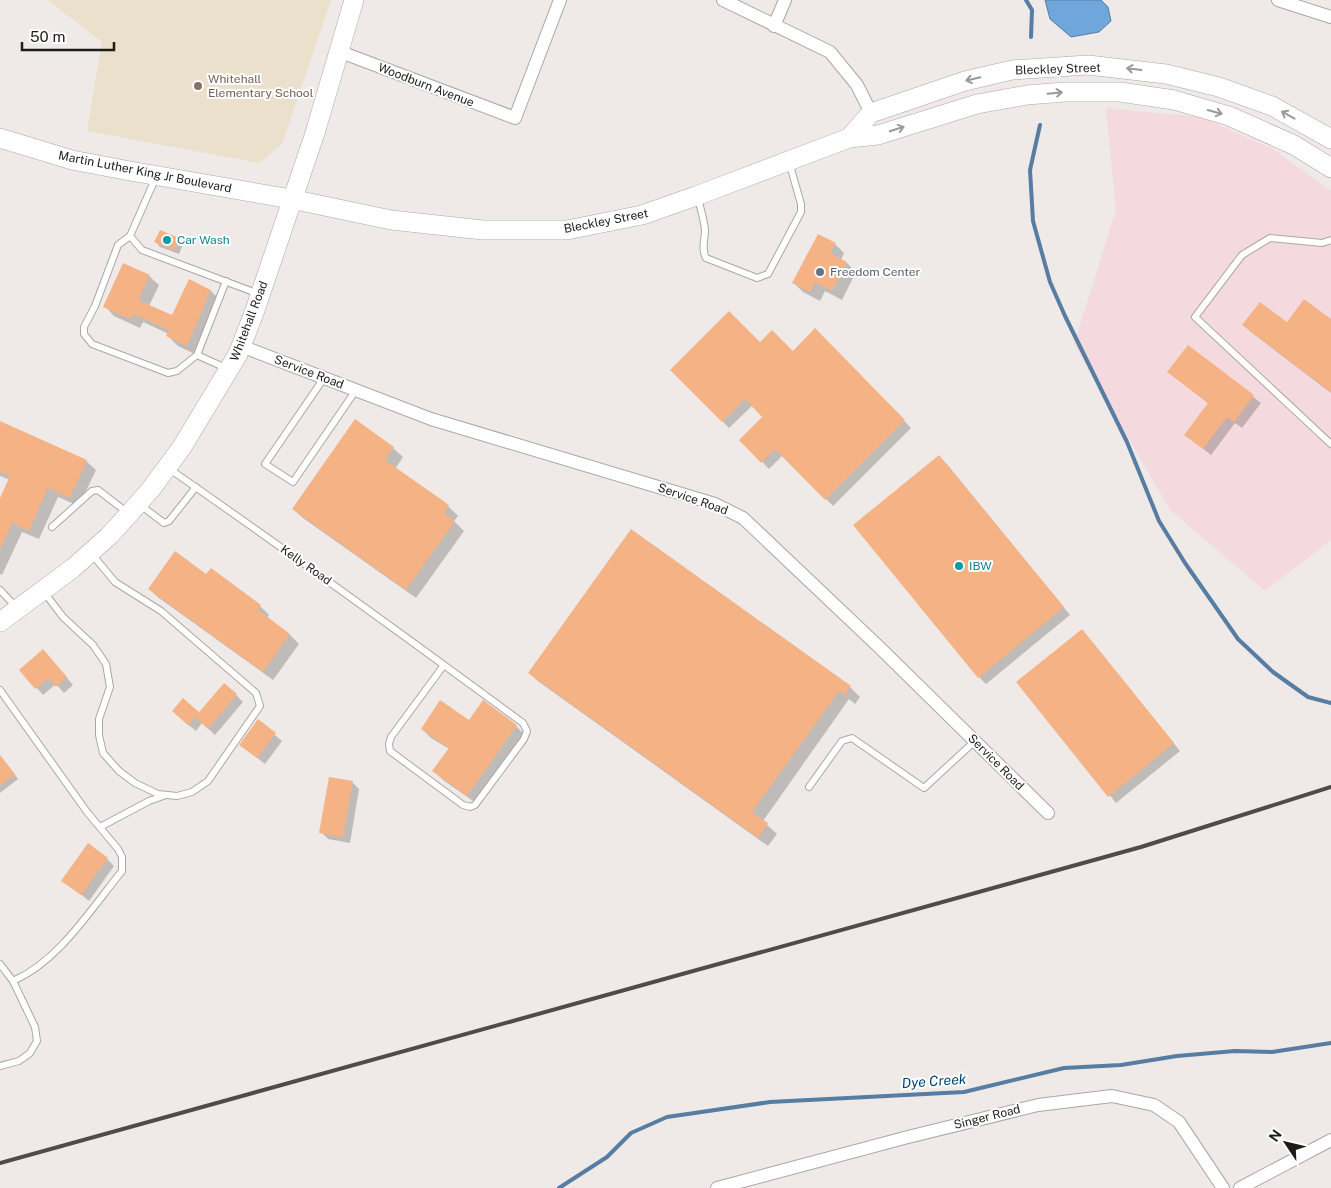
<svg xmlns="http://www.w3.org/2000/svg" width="1331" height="1188" font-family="'Public Sans',sans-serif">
<rect width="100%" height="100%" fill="#efeae7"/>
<path fill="#f4dadf" d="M1106,108L1201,117L1273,149L1331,191V540L1265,591L1170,510L1074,344L1116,210Z"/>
<path fill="#ebe0cb" d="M48,0H331L282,144L259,163L87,131L102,42Z"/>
<path fill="#6fa7dc" stroke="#577da2" d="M1045,0H1101L1108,7L1111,21L1099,32L1071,37L1050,19Z"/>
<g fill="#0003">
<path d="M178,239L183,244L179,254L160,247L156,242Z"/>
<path d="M835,244L844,253L841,260L847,263L856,272L842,300L825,291L820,301L803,292L794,283Z"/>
<path d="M149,276L159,285L149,306L173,317L189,281L211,291L220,300L197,355L178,346L168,336L169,334L143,322L140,328L114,316L105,306Z"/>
<path d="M1331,321V393L1251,332L1244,325Z"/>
<path d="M815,330L911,428L833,506L783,455L769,469L741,440L764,417L753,405L729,428L672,370L760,344L793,352Z"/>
<path d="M1188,347L1261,403L1242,428L1235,423L1211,455L1186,435L1209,404L1169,372Z"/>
<path d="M0,422L86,461L96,470L79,506L58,497L39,539L22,532L2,575L0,574V501L10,480L0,476Z"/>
<path d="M393,448L403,457L395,469L448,506L458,516L454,521L464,531L416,598L303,518L293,509Z"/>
<path d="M946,463L1070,615L986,684L979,677Z"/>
<path d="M631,531L850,687L860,697L855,704L849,699L763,821L777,834L768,846L539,682L529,673Z"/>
<path d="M207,576L260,606L269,615L267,618L290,635L299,644L273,680L159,598L149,589Z"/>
<path d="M1089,638L1180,751L1116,803L1018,682Z"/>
<path d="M50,658L73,685L64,693L56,684L43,695L21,670Z"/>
<path d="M236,695L243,702L215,735L202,723L196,731L180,718L183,700L199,714Z"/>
<path d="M483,702L516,726L525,735L476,803L443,780L434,771L449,749L431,738L422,729L469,721Z"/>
<path d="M258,721L282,741L265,764L248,751Z"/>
<path d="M0,766L9,767L18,779L0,793Z"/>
<path d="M352,782L359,789L350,843L328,839L321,832Z"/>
<path d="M107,859L114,866L89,901L63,880Z"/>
</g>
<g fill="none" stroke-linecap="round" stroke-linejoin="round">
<g stroke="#577da2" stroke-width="4">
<path d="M1026,0L1032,10L1031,37"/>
<path d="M1040,125L1030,170L1033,221L1050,282L1065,316L1127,442L1159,521L1185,563L1238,639L1273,672L1308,697L1331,703"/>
<path d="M559,1188L607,1157L631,1133L667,1117L770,1102L964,1092L1064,1068L1121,1065L1177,1056L1235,1051L1272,1052L1331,1043"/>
</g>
</g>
<g fill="#f5b385">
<path d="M160,230L179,238L174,250L154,242Z"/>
<path d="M818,234L836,243L830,253L847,262L832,291L815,282L810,292L792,283Z"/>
<path d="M123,263L150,275L138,300L172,315L189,279L211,290L187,346L166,336L169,330L133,314L130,319L103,307Z"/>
<path d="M1304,299L1331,319V392L1242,325L1260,302L1287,322Z"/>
<path d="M729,311L760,342L772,330L793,351L815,328L905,420L825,500L775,449L761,463L739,440L762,417L745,399L722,422L670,370Z"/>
<path d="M1188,345L1254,395L1234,422L1227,417L1203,449L1184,435L1208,403L1167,372Z"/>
<path d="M355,419L394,447L385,460L449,505L444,513L455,521L406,590L292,509Z"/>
<path d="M0,421L87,460L70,498L48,488L29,531L12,523L0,550V498L10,476L0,472Z"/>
<path d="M939,455L1064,607L978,678L853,525Z"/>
<path d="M631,529L851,686L845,695L839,691L752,812L768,823L758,838L528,673Z"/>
<path d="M175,551L206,574L211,568L261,605L257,609L290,634L263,672L148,589Z"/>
<path d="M1082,629L1174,743L1108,797L1016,682Z"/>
<path d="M43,649L67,677L56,687L49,678L35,689L19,670Z"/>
<path d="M224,683L237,694L208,729L195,717Z"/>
<path d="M183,698L199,712L188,725L172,711Z"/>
<path d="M440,700L469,720L483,700L517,725L467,796L432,771L449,748L421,729Z"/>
<path d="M258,719L276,733L257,758L239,745Z"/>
<path d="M0,755L15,774L0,786Z"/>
<path d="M329,777L353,781L343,837L319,833Z"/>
<path d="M88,843L108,858L81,895L61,881Z"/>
</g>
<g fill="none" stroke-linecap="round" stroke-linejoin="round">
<g stroke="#aca7a4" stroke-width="8">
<g id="lane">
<path d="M156,177L130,236L142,250L259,294"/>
<path d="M698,197C700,208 704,219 705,230C705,239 701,249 706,258L757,278L768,274L801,212V204L789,162"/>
<path d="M130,236L118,245L95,306L84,327V334L92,344L168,373L177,371L197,355"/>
<path d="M1331,240L1322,243L1270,238L1242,255L1195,317L1331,444"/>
<path d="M226,281L197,355L228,369"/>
<path d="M324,378L265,464L293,482L356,390"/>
<path d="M168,468C288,551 406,637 523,723L527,731L524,739L475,805L470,807L463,805L390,751L389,744L391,737L444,665"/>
<path d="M139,504L164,523L169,521L196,487"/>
<path d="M52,527L92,491L98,490L128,513"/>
<path d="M0,590L17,608"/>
<path d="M44,592L63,617L93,645L106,664L110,687L99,719V735L103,753L119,771L135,783L158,794L177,796L192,792L208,781L260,706L256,693L161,611L115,582L91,553"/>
<path d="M0,690L87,812L118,849L122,857V871C91,909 59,961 13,981L0,964"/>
<path d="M809,787L842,741L852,738L924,788L975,741"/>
<path d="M100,827L149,801L166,795"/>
<path d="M0,1066L19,1061L30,1053L37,1041L35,1027L13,981"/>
</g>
</g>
<g stroke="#aca7a4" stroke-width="14">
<g id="street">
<path d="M723,0L830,52L857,85L871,113"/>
<path d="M1278,0L1331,17"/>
<path d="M774,26L785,0"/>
<path d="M338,51L515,118L560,0"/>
<path d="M241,346L431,419L715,504L743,518L878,646L1048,813"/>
<path d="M717,1188L908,1137L1038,1105L1112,1096L1154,1105L1179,1122L1223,1188"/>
<path d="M1240,1188L1331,1140"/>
</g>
</g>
<g stroke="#aca7a4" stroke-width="20">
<g id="secondary">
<path d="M0,138L72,160L130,171L291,199L391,220L483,230H567L642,215L696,196L849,138L878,135L977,104L1027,95L1065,92H1120L1174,100L1229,116L1294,145L1331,168"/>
<path d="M849,138L871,113L965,81L1012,70L1088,65L1166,74L1219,87L1272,106L1331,139"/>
<path d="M0,622L73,568L109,536L129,514L151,489L182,447L238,354L254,313L315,133L354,0"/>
</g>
</g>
<use href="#lane" stroke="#fff" stroke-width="6"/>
<use href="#street" stroke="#fff" stroke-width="12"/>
<use href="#secondary" stroke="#fff" stroke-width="19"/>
<path stroke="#4e4b49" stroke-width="4" d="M0,1163L1141,847L1331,787"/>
</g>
<defs><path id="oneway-shaft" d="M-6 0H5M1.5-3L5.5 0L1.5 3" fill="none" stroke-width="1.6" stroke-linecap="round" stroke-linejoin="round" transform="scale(1.25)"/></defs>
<g stroke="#9a9998">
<use href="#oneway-shaft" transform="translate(1134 69) rotate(-173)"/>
<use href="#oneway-shaft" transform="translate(973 79) rotate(167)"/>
<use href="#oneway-shaft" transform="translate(1055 93) rotate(-5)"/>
<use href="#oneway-shaft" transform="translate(1215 112) rotate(16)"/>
<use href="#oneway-shaft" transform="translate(1288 115) rotate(-151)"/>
<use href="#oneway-shaft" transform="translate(897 129) rotate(-18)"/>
</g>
<circle fill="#8d6e63" stroke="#fff" stroke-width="2" cx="198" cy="86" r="5"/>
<g fill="#0f9aa8" stroke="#fff" stroke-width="2">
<circle cx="167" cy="240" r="5"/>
<circle cx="959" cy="566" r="5"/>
</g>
<circle fill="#6b7280" stroke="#fff" stroke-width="2" cx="820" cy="272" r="5"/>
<g text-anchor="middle" stroke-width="4" stroke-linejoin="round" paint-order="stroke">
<g font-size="12" fill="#1e1c1b" stroke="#fff">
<text transform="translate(1058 69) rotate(-2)" y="4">Bleckley Street</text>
<text transform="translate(426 85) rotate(21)" y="4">Woodburn Avenue</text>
<text transform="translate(145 172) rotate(11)" y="4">Martin Luther King Jr Boulevard</text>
<text transform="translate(606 221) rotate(-11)" y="4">Bleckley Street</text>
<text transform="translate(249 321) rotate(-69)" y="4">Whitehall Road</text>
<text transform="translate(309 372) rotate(21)" y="4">Service Road</text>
<text transform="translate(693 499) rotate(19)" y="4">Service Road</text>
<text transform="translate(306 565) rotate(35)" y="4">Kelly Road</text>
<text transform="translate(996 762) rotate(45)" y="4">Service Road</text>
<text transform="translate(987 1117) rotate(-14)" y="4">Singer Road</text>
</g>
<g font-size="12" fill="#785e54" stroke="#fff" text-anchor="start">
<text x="208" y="83">Whitehall<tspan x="208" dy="14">Elementary School</tspan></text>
</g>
<g font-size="12" fill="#0d838f" stroke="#fff" text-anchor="start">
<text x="177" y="244">Car Wash</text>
<text x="969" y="570">IBW</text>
</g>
<g font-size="12" fill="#5b616d" stroke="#fff" text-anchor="start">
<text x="830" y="276">Freedom Center</text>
</g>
<g font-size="14" font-style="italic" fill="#004373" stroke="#fff">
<text transform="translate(934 1081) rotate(-4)" y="5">Dye Creek</text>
</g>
</g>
<g transform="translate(1286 1143) rotate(305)" stroke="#ffffff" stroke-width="4" paint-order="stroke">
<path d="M0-4L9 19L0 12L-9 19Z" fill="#1e1c1b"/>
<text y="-8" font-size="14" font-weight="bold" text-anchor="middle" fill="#1e1c1b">N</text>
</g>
<path d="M22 42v8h92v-8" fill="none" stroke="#1e1c1b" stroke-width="2.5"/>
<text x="30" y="42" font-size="15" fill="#1e1c1b" stroke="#ffffff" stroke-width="4" paint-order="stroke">50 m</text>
</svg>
